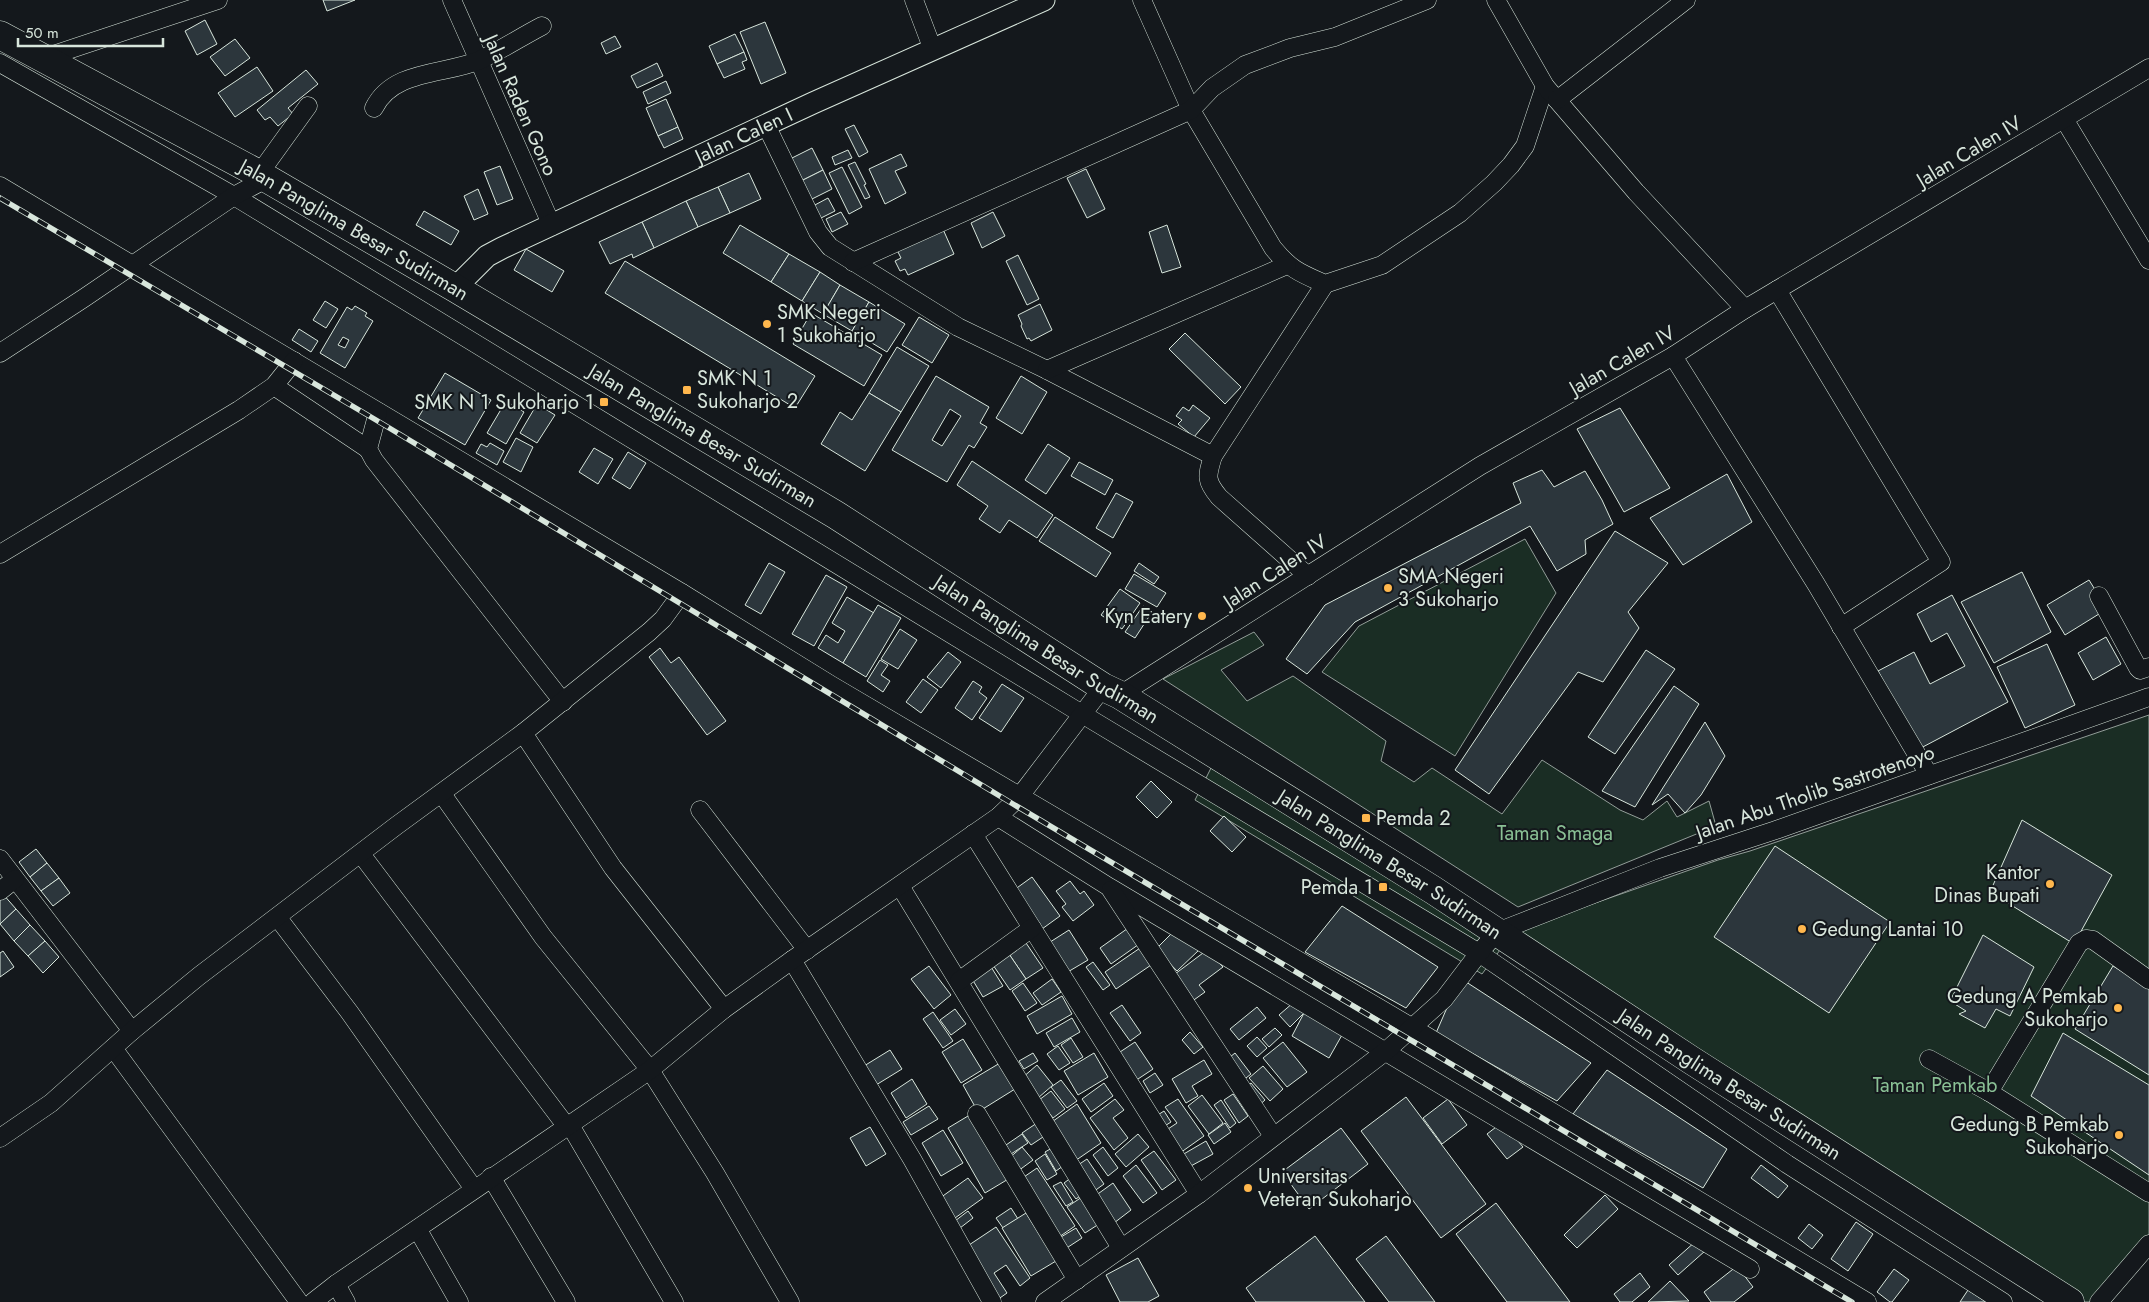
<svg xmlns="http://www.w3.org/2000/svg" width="2149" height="1302" font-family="Jost,sans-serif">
<rect width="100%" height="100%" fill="#14181c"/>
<g fill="#1a2d24" stroke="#939e99">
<path d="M1525,539L1556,593L1455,756L1322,672L1359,626Z"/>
<path d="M1254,632L1264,645L1221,670L1247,701L1293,676L1386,741L1381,761L1414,782L1432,768L1502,814L1542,760L1620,810L1643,820L1667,801L1677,817L1709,801L1716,826L1518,907L1163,679Z"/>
<path d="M2149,715V1236L2090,1302H2083L1518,930L1718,860L1750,851Z"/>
<path d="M1211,768L1503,946L1482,974L1195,800Z"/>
</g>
<g fill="#2c363c" stroke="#d8e6dc" fill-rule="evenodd">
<path d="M323,0H355L327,11Z"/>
<path d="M205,20L217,44L197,55L185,31Z"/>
<path d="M765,22L786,73L761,84L740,32Z"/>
<path d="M735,34L744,52L717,64L709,46Z"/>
<path d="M615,36L621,47L606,54L601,43Z"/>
<path d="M235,39L250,58L225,76L210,57Z"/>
<path d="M744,52L747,60L742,62L745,69L724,78L717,64Z"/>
<path d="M657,63L663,76L637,88L631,76Z"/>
<path d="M257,67L273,91L235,117L218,93Z"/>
<path d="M306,70L318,84L288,108L293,114L278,126L270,117L265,120L257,110Z"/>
<path d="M666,81L671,93L648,104L643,92Z"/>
<path d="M666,99L678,127L658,136L646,108Z"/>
<path d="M854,125L868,152L859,157L845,129Z"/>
<path d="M678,127L683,139L664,148L658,136Z"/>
<path d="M812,148L823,170L801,181L790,159Z"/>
<path d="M848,150L852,158L835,165L832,157Z"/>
<path d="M901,154L907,166L895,171L906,193L885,204L869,169Z"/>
<path d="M855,162L866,184L864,185L870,197L865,199L848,165Z"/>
<path d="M500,166L513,199L497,205L484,172Z"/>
<path d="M842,167L862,207L849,214L829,173Z"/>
<path d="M1086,169L1105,209L1087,218L1067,178Z"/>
<path d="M823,170L832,189L810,200L801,181Z"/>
<path d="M749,173L761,199L730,213L718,187Z"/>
<path d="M718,187L730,213L698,227L686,201Z"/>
<path d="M478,189L488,214L474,220L464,196Z"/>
<path d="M828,198L835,211L819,219L813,206Z"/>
<path d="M686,201L698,227L654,248L642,222Z"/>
<path d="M424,211L459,231L451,245L416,225Z"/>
<path d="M841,212L848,224L832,232L826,219Z"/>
<path d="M993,212L1005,236L982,248L971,223Z"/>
<path d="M642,222L654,248L633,258L632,254L610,264L599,242Z"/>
<path d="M740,225L789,254L771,282L723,253Z"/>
<path d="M1167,225L1181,267L1162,273L1149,232Z"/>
<path d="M942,227L954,254L908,275L905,269L900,271L895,261L901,258L896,248Z"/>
<path d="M526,249L564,271L552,292L514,270Z"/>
<path d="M789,254L820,272L802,301L771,282Z"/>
<path d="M1018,255L1039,299L1027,305L1006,261Z"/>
<path d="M625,261L815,376L795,408L605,293Z"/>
<path d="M820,272L840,285L823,314L802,301Z"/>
<path d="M840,285L869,302L852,331L823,314Z"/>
<path d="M325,301L338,309L326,328L313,320Z"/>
<path d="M869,302L905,324L887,352L852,331Z"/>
<path d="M1040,304L1052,330L1031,341L1029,338L1027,339L1021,326L1022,324L1018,315Z"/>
<path d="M355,306L367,313L365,316L373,321L345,368L320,353L347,307L352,310ZM343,337L349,340L345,348L338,345Z"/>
<path d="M811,313L882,355L864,386L793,344Z"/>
<path d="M919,317L949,335L932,363L902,345Z"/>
<path d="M299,329L318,341L311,352L292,340Z"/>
<path d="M1185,333L1241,387L1225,404L1169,349Z"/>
<path d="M897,347L929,366L901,412L869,393Z"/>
<path d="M445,373L491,400L465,445L418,418Z"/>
<path d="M936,376L989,407L980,423L987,427L974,448L969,445L947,482L892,450ZM950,409L961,416L942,446L932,440Z"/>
<path d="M1021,376L1047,392L1022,434L996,418Z"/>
<path d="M869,393L901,412L865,471L821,444L840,412L852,420Z"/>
<path d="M506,401L524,412L506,444L487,433Z"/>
<path d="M537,404L555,415L537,443L520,433Z"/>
<path d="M1193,405L1210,418L1194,437L1178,424L1182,420L1176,416L1183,407L1189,411Z"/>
<path d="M1620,408L1670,488L1624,512L1577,429Z"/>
<path d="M516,438L533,447L521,472L503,462Z"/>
<path d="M490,443L504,451L497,465L476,453L481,444L487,447Z"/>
<path d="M1048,444L1070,458L1046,494L1025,480Z"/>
<path d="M594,448L613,459L598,484L579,472Z"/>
<path d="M628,452L646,463L630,489L612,478Z"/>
<path d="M972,461L1053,515L1037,538L1009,520L1000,533L979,519L988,506L957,485Z"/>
<path d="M1079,462L1113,480L1105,495L1071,476Z"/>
<path d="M1542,470L1554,487L1585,471L1602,500L1613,524L1585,540L1586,554L1557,571L1530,526L1355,622L1307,674L1286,659L1325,605L1521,503L1513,483Z"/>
<path d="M1727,474L1752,522L1683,565L1650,518Z"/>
<path d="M1116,493L1133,502L1113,538L1096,528Z"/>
<path d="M1055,517L1111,553L1096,577L1039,541Z"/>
<path d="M1615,531L1668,563L1628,612L1639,628L1603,682L1578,672L1489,794L1455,770Z"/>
<path d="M769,563L785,572L761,614L745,605Z"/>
<path d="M1139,563L1159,577L1154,584L1134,571Z"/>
<path d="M2022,572L2051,632L1994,663L1961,602Z"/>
<path d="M1134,574L1166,593L1157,607L1125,589Z"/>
<path d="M826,575L847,587L814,646L792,634Z"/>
<path d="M2089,580L2107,609L2065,635L2047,605Z"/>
<path d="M1120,589L1140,603L1122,629L1101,615Z"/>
<path d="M1952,595L2008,702L1919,749L1878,671L1914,652L1930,684L1965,666L1947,633L1931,642L1917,614Z"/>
<path d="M847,597L874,613L843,663L818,648L826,635L838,643L845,631L832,623Z"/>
<path d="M878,605L901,618L866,677L843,663Z"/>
<path d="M1143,606L1152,612L1135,638L1125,632Z"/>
<path d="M900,629L917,640L898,669L881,659Z"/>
<path d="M2106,637L2121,664L2093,680L2078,653Z"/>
<path d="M2047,644L2075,705L2025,728L1997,667Z"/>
<path d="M660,648L671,663L679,657L726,721L707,735L649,657Z"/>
<path d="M1646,650L1675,669L1615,754L1588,737Z"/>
<path d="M948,652L961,662L941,688L927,677Z"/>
<path d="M880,660L888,665L881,675L890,681L883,692L867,681Z"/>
<path d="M923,679L938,690L921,713L906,702Z"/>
<path d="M973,681L982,687L979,692L987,698L972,720L955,708Z"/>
<path d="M1002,684L1024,698L1001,732L979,718Z"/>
<path d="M1674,686L1699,704L1635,807L1602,791Z"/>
<path d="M1705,722L1725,756L1701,795L1685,813L1668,794L1652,805Z"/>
<path d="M1151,781L1172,802L1157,818L1136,797Z"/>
<path d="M1224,816L1246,837L1232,852L1210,831Z"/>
<path d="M2022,820L2112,875L2074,944L1990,892Z"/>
<path d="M1775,846L1890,922L1829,1013L1714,937Z"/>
<path d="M36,849L47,863L30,877L19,862Z"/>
<path d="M47,863L59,878L41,891L30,877Z"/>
<path d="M1032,877L1060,916L1042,929L1014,890Z"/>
<path d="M59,878L70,893L53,906L41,891Z"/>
<path d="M1070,881L1080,894L1084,891L1094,905L1073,921L1062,907L1066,904L1056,891Z"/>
<path d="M2,893L16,909L0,924V895Z"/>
<path d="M1342,906L1438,967L1406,1008L1305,952Z"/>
<path d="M16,909L30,925L14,941L0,924Z"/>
<path d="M30,925L45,941L28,956L14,941Z"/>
<path d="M1131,926L1142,942L1111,964L1100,948Z"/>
<path d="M1069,930L1088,960L1066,973L1047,944Z"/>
<path d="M1175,930L1199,950L1177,971L1156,949Z"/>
<path d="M1983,935L2034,967L2010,1016L1996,1009L1985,1028L1959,1014L1966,1011L1950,1001Z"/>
<path d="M45,941L59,957L43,973L28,956Z"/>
<path d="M1026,943L1043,968L1026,979L1009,954Z"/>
<path d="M1143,946L1154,963L1116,989L1105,972Z"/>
<path d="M1207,950L1223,967L1199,985L1205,992L1191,1002L1171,977Z"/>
<path d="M3,951L14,967L0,977V953Z"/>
<path d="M1009,954L1026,979L1010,990L993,965Z"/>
<path d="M988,962L1003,986L983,997L969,974Z"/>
<path d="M1093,962L1110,985L1103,990L1086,967Z"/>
<path d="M929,966L951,995L934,1009L911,979Z"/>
<path d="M2113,966L2149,988V1075L2075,1029Z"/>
<path d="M1460,978L1591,1063L1557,1101L1436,1033Z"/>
<path d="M1052,979L1061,992L1042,1005L1033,993Z"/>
<path d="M1023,983L1037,1003L1025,1011L1012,991Z"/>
<path d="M1062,996L1072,1014L1037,1034L1027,1016Z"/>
<path d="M1294,1002L1304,1013L1290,1027L1279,1015Z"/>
<path d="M1122,1005L1141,1033L1130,1041L1110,1013Z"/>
<path d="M1257,1007L1266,1018L1239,1040L1230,1029Z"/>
<path d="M955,1009L966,1024L951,1035L940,1020Z"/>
<path d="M933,1012L953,1041L943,1048L923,1019Z"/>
<path d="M1304,1013L1342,1035L1329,1058L1292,1036Z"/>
<path d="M1072,1018L1080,1032L1054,1047L1046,1033Z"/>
<path d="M1275,1028L1282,1035L1269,1047L1262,1039Z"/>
<path d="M1190,1032L1203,1047L1194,1054L1182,1040Z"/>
<path d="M2063,1033L2149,1085V1175L2031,1096Z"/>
<path d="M1257,1037L1267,1048L1257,1057L1247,1046Z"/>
<path d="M1071,1038L1083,1057L1073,1063L1061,1045Z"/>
<path d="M963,1039L982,1070L961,1083L942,1052Z"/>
<path d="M1135,1042L1153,1069L1132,1083L1114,1056Z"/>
<path d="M1283,1042L1307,1072L1287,1087L1263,1058Z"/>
<path d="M1058,1046L1070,1063L1059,1070L1047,1054Z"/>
<path d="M890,1050L902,1069L876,1085L864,1066Z"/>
<path d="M1033,1053L1038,1061L1024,1069L1019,1061Z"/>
<path d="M1094,1053L1108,1077L1078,1095L1064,1071Z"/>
<path d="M1235,1053L1251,1074L1241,1082L1225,1061Z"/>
<path d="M1204,1060L1212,1074L1192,1086L1198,1096L1186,1103L1172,1079Z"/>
<path d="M1000,1063L1015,1089L978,1112L963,1085Z"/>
<path d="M1037,1065L1053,1085L1038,1098L1022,1078Z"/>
<path d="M1263,1066L1283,1089L1270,1101L1249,1078Z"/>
<path d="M1607,1070L1727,1149L1703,1188L1573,1114Z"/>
<path d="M1155,1073L1163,1085L1150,1093L1143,1081Z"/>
<path d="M912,1079L927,1104L906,1118L891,1093Z"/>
<path d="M1061,1080L1077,1101L1067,1108L1051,1087Z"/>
<path d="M1104,1083L1113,1096L1091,1112L1082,1099Z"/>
<path d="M1251,1083L1265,1100L1257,1107L1243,1089Z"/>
<path d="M1051,1091L1065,1109L1053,1118L1039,1100Z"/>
<path d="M1233,1094L1248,1116L1239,1123L1224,1100Z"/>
<path d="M1202,1095L1223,1123L1209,1134L1188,1106Z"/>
<path d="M1406,1097L1486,1204L1441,1238L1361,1131Z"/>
<path d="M1115,1099L1124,1110L1113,1118L1128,1138L1114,1150L1090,1118Z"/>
<path d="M1178,1099L1204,1136L1180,1153L1165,1131L1177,1123L1165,1107Z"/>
<path d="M1448,1099L1467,1125L1442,1144L1423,1118Z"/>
<path d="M1221,1100L1236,1123L1230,1128L1214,1105Z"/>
<path d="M1077,1104L1101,1143L1072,1163L1049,1124Z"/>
<path d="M929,1106L938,1119L911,1135L903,1122Z"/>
<path d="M1164,1111L1171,1122L1160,1129L1153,1118Z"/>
<path d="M973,1113L1010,1178L985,1193L948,1128Z"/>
<path d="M1037,1123L1046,1135L1031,1145L1022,1133Z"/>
<path d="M1225,1123L1231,1132L1214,1144L1208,1135Z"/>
<path d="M1500,1124L1510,1137L1513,1135L1523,1147L1507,1159L1487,1134Z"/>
<path d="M870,1127L886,1154L866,1166L850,1138Z"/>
<path d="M1341,1128L1368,1164L1309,1209L1282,1172Z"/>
<path d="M943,1130L963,1163L941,1176L922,1143Z"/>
<path d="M1022,1134L1028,1143L1011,1154L1006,1145Z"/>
<path d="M1138,1134L1149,1147L1126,1167L1115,1154Z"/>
<path d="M1206,1141L1213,1154L1189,1167L1182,1155Z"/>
<path d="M1022,1147L1033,1160L1018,1171L1008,1159Z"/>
<path d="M1103,1147L1118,1168L1108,1176L1093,1155Z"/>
<path d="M1052,1148L1063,1166L1056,1171L1045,1152Z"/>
<path d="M1154,1151L1176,1180L1162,1190L1141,1160Z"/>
<path d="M1045,1154L1057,1174L1047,1180L1035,1161Z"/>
<path d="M1087,1159L1104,1184L1093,1192L1075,1167Z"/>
<path d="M1136,1165L1157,1193L1143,1203L1123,1176Z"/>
<path d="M1761,1165L1788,1186L1778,1198L1751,1178Z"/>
<path d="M1037,1168L1075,1226L1059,1237L1021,1179Z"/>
<path d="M1072,1177L1084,1193L1076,1199L1064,1183Z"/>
<path d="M968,1178L983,1198L955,1218L940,1198Z"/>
<path d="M1061,1182L1073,1202L1066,1206L1053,1186Z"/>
<path d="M1113,1183L1131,1210L1114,1223L1095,1196Z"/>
<path d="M1605,1195L1618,1209L1577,1248L1564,1235Z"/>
<path d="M1082,1197L1099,1224L1085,1233L1067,1207Z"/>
<path d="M1496,1203L1570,1302H1507L1456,1234Z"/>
<path d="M1011,1208L1018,1219L1003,1228L996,1218Z"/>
<path d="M968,1211L973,1218L960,1228L955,1221Z"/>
<path d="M1026,1213L1056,1261L1031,1276L1002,1228Z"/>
<path d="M1856,1222L1873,1234L1848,1271L1831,1259Z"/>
<path d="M1809,1224L1823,1235L1812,1249L1798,1238Z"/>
<path d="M996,1227L1030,1278L1020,1286L1006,1265L994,1273L1007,1293L997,1300L963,1249Z"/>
<path d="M1076,1228L1082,1238L1062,1251L1056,1240Z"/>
<path d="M1315,1236L1365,1302H1256L1246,1288Z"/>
<path d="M1386,1236L1435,1302H1389L1356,1259Z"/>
<path d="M1696,1241L1705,1251L1678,1275L1669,1265Z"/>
<path d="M1138,1258L1159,1296L1148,1302H1120L1106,1275Z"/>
<path d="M1737,1266L1753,1287L1734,1302H1711L1704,1292Z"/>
<path d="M1894,1269L1909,1280L1892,1302H1890L1877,1292Z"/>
<path d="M1640,1273L1650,1287L1632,1302H1620L1614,1294Z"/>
<path d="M1670,1281L1689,1301L1648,1302Z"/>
<path d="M1968,1290L1986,1302H1960Z"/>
</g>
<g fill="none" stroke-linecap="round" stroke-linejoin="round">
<g stroke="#d8e6dc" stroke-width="19">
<g id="minor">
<path d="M452,0L552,226"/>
<path d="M914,0L933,50"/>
<path d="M1142,0L1191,110L1273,248C1291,270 1300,273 1325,284L1382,265L1460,213L1494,183L1511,165L1525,146L1545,86"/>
<path d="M1496,0L1545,86L1636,192L1745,309"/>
<path d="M42,62L44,58L218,0"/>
<path d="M0,63L234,196L1082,714L1479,953L1787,1164L2003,1302"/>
<path d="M1557,100L1686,0"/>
<path d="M374,108C393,69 446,75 480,60C501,50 521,37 542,26"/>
<path d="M2064,119L2149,260"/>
<path d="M766,125L818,232L830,247L958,327L1047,370L1213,456"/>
<path d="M259,174L308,106"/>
<path d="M0,186L682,593L831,685L1413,1028L1867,1302"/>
<path d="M853,262L1191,110L1212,88L1245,65L1290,48L1335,37L1427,0"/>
<path d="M1777,290L1941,562L1841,627"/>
<path d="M0,353L84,298L234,196L266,179"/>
<path d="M1673,356L1816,584L1929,775"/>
<path d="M1047,370L1287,265"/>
<path d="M274,386L368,449"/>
<path d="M378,412L368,449L374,460L563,702"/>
<path d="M0,554L239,410L274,386L294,361"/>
<path d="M1308,576L1219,497C1205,480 1207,476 1213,456L1325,284"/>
<path d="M2099,596L2138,668L2140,670L2149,667"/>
<path d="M1120,695L1480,466L1673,356L1745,309L2149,68"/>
<path d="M523,733L613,868L724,1009"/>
<path d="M442,794L543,937L650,1070L715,1173L790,1302"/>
<path d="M700,810L807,950"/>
<path d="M998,817L1109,887L1750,1269"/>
<path d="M973,834L1199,1194"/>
<path d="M361,854L567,1127"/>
<path d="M0,859L132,1031"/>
<path d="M900,886L1121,1248"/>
<path d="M1111,890L1273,1136"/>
<path d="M0,891L15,879"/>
<path d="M278,918L350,1013L474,1189"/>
<path d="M792,960L912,1159L992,1302"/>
<path d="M959,981L1032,928"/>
<path d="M113,1048L299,1302"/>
<path d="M1929,1059L1989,1092L2149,1193"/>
<path d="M1989,1092L2079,943L2086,939L2093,940L2149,980"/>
<path d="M977,1114L1077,1280"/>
<path d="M570,1125L674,1302"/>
<path d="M0,1138L51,1103L132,1031L199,976L396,826L523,733L649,632L663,619L682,593"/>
<path d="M491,1177L566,1302"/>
<path d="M418,1230L459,1302"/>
<path d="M336,1284L346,1302"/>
<path d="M313,1302L336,1284L650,1070L724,1009L792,960L998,817L1020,796L1103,687"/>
<path d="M1045,1302L1199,1194L1386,1051L1444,999L1479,953L1497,932L1660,868L1776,830L2149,697"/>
<path d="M2099,1302L2149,1244"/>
</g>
</g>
<g stroke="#d8e6dc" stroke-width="23">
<g id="tertiary">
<path id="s1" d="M455,288L487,256L502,248L813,103L1044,0"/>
</g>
</g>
<g stroke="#d8e6dc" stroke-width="29">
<g id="primary">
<path id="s2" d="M0,35L259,174L455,288L836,515L1103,687L1120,695L1433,890L1691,1060L2070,1302"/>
</g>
</g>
<use href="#minor" stroke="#14181c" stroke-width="18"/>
<use href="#tertiary" stroke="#14181c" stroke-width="21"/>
<use href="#primary" stroke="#14181c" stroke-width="28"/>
<g stroke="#d8e6dc" stroke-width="5.5">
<path id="rail" d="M0,198L376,420L1013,804L1852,1302"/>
</g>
<use href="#rail" stroke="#14181c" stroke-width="4" stroke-dasharray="11" stroke-linecap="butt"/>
</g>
<g fill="#ffb74d" stroke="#14181c" stroke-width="2">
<circle cx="767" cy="324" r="5"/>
<rect x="682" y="385" width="10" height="10" rx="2.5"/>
<rect x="599" y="397" width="10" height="10" rx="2.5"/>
<circle cx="1388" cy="588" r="5"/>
<circle cx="1202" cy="616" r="5"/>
<rect x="1361" y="813" width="10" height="10" rx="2.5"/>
<circle cx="2050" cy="884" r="5"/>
<rect x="1378" y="882" width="10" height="10" rx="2.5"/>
<circle cx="1802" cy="929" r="5"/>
<circle cx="2118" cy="1008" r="5"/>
<circle cx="2119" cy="1135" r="5"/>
<circle cx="1248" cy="1188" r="5"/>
</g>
<g text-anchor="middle" stroke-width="4" stroke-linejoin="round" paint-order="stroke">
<g font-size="20" fill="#d8e6dc" stroke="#14181c">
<text transform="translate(521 105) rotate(66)" y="7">Jalan Raden Gono</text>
<text dy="7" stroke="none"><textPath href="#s1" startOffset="329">Jalan Calen I</textPath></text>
<text transform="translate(1969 151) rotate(-31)" y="7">Jalan Calen IV</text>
<text dy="7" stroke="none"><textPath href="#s2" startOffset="404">Jalan Panglima Besar Sudirman</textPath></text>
<text transform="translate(1622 360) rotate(-30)" y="7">Jalan Calen IV</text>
<text dy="7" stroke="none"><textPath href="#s2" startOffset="809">Jalan Panglima Besar Sudirman</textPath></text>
<text transform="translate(1275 571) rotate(-33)" y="7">Jalan Calen IV</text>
<text dy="7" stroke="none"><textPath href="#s2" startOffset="1214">Jalan Panglima Besar Sudirman</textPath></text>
<text transform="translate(1815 792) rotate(-19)" y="7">Jalan Abu Tholib Sastrotenoyo</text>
<text dy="7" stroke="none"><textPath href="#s2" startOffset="1619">Jalan Panglima Besar Sudirman</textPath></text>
<text dy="7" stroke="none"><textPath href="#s2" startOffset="2024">Jalan Panglima Besar Sudirman</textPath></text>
</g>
<g font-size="20" fill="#d8e6dc" stroke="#14181c" text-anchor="start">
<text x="777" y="319">SMK Negeri<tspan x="777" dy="23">1 Sukoharjo</tspan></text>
<text x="697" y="385">SMK N 1<tspan x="697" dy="23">Sukoharjo 2</tspan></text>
<text x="594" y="409" text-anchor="end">SMK N 1 Sukoharjo 1</text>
<text x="1398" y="583">SMA Negeri<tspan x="1398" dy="23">3 Sukoharjo</tspan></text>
<text x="1192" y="623" text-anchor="end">Kyn Eatery</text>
<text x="1376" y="825">Pemda 2</text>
<text x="2040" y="879" text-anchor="end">Kantor<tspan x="2040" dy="23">Dinas Bupati</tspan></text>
<text x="1373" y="894" text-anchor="end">Pemda 1</text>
<text x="1812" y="936">Gedung Lantai 10</text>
<text x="2108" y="1003" text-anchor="end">Gedung A Pemkab<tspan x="2108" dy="23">Sukoharjo</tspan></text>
<text x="2109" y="1131" text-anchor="end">Gedung B Pemkab<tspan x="2109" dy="23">Sukoharjo</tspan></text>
<text x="1258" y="1183">Universitas<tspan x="1258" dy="23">Veteran Sukoharjo</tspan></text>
</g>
<g font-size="20" fill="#8ac095" stroke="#14181c">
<text x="1555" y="840">Taman Smaga</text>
<text x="1935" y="1092">Taman Pemkab</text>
</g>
</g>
<path d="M18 38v8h145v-8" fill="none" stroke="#d8e6dc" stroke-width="2.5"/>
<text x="25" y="38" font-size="15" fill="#d8e6dc" stroke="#14181c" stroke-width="4" paint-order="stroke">50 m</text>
</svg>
